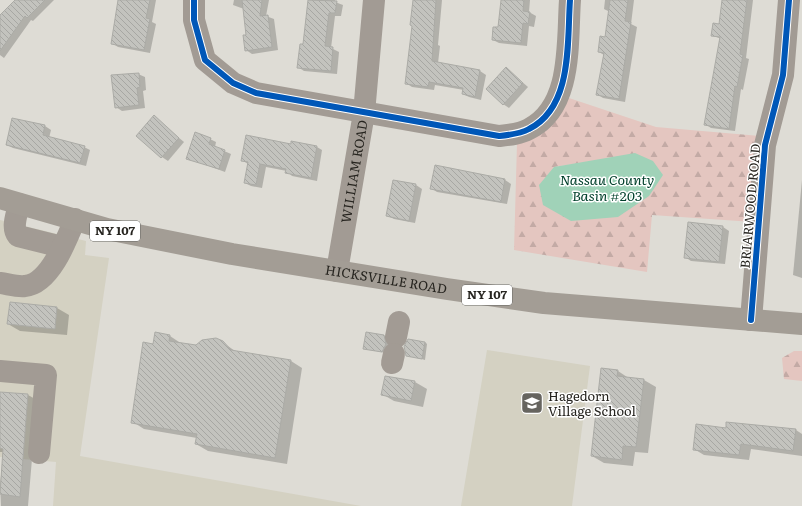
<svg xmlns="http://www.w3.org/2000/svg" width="802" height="506" font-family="Literata,serif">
<defs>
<pattern id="forest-firs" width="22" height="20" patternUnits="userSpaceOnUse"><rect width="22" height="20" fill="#e4c6c0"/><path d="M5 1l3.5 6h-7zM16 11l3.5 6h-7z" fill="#c3aaa5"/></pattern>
<pattern id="building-back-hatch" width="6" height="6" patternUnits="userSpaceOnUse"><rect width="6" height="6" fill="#c3c3be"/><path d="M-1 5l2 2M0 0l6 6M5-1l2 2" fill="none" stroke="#a7a7a3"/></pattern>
</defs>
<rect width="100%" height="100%" fill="#dedcd5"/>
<g fill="#d4d1c2">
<path d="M0,220L86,241L85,255L109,258L80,456L361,506H53L56,462L0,457Z"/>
<path d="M487,350L590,366L572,506H461Z"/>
</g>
<g fill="url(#forest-firs)" fill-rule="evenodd">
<path d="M566,97L656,127L760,136L753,222L652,215L647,272L514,250L517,143ZM594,161L543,205L554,167Z"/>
<path d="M794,351H802V381L784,379L782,358Z"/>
</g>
<path fill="#a0d2b8" d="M635,153L653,161L663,175L649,196L618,217L571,221L543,205L539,185L554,167Z"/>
<g fill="#0003">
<path d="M17,0H54L33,21L31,20L4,58L0,55V16Z"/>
<path d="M127,0H156L152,22L156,24L150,53L118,47L112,43Z"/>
<path d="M234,0H269L266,16L274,19L278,50L252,54L246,50L247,36L244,9L233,5Z"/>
<path d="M309,0H335V2L343,5L341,16H335L331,48L339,52L337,74L304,71L298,67L304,45Z"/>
<path d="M414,0H442L438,45L440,46L438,63L480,71L486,75L481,100L469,97L463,94L464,90L435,85L434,90L412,87L406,83L413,26Z"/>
<path d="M503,0H530L529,12L536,16L534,27L529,26L527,46L499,43L493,40L499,28Z"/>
<path d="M605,0H634L631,24L637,27L625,102L603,98L597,94L604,55L599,52L606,38L610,12L604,9Z"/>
<path d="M723,0H753L746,58L749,59L743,90L741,89L735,131L711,128L705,124L721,39L712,35L720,25Z"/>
<path d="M506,68L528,87L509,108L503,104Z"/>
<path d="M138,74L145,77L146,90L143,91L145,108L122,111L116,107Z"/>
<path d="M154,117L184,142L168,161L162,157Z"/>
<path d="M13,119L45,126L51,130L49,138L84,147L90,150L86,166L13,148L7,145Z"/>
<path d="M210,139L216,142L215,147L231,154L225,172L187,158Z"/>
<path d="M292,145L317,147L322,150L317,181L292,176L287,171L266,167L262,188L251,186L245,183L248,164L242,160Z"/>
<path d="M436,166L505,180L511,184L507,204L437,192L431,188Z"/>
<path d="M802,180V278L793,275Z"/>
<path d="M416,185L422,189L415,223L394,219L388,216Z"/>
<path d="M723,227L729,231L725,264L691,261L685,257Z"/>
<path d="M57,308L69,315L67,335L20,331L8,324Z"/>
<path d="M170,336L182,344L196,346L222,342L238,353L291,361L302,368L287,464L208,451L196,444L197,438L144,429L133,422L154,345Z"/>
<path d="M383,336L386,337L389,346L385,353L364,348Z"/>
<path d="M425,342L427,344L425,360L407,355Z"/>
<path d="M618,371L630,379L644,380L656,387L648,453L635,452L633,466L604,463L592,456Z"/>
<path d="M386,377L415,382L427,389L423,407L394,401L382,394Z"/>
<path d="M0,393L28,395L37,400L28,506H1L0,484L4,452H0Z"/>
<path d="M727,429L796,430L802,434V456L751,449L749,460L704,455L694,449Z"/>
</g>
<g fill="url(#building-back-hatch)" stroke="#ababa6">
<path d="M15,0H45L27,18L25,16L0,51V15Z"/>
<path d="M118,0H150L146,18L150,19L144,50L111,44Z"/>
<path d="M242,0H262L260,16L268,15L272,47L245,51L243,35H246Z"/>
<path d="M308,0L337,1L335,13H329L325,46L333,47L331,71L297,68L300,44H303Z"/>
<path d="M413,0H436L432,61L480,70L475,97L462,94L463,88L429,82L428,87L405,84L412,26L410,25Z"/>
<path d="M501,0H524L523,11L530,12L528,24L523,23L521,43L492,40L493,27H498Z"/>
<path d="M610,0H628L625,21L631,22L619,99L596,95L604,53L598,52L600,36L605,37Z"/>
<path d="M722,0H747L740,54L743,55L737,87L735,86L729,129L704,125L720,37L711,36L713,23L719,24Z"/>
<path d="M506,67L523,83L503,105L486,89Z"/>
<path d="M139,73L140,87L137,88L139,105L115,108L111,75Z"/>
<path d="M154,115L179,138L161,158L136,136Z"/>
<path d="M12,118L45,125L43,135L85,146L80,163L6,145Z"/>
<path d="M195,132L211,138L209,144L225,150L219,169L186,159Z"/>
<path d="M246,135L291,144V141L317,146L311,178L285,173L286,169L260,164L256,185L244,183L248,162L241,161Z"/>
<path d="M435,165L505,179L501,202L430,189Z"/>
<path d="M393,180L416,184L409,221L386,216Z"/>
<path d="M688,222L723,226L719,262L684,258Z"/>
<path d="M10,302L57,307L55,329L7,324Z"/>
<path d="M155,332L170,335L169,341L196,345L202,340L216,338L223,341L231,350L291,360L275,458L195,444L197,434L131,423L143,342L153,344Z"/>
<path d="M366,332L384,335L386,344L382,352L363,349Z"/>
<path d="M408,339L425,342L422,359L406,356L404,346Z"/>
<path d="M601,368L618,370L617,376L644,379L636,447L623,446L622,460L591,456Z"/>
<path d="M385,376L415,381L411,401L381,395Z"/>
<path d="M0,392L28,394L20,497L0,494L3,449L0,448Z"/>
<path d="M726,422L796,429L793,451L741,444L739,455L693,450L696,424L726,428Z"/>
</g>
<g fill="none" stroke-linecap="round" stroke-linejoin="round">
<g stroke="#a29b94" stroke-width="22">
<path d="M194,0V20L205,60L233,83L256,93L499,136C509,135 520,134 529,129C573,107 567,42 570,0"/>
<path d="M19,204C17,215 11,227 18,236L62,247"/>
<path id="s1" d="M337,271L364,113L374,0"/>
<path d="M0,283C8,284 17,287 25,286C50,284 67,239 75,219"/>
<path d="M751,320L765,145L783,75L789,0"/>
<path d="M396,337L399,322"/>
<path d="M392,363L394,354"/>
<path d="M0,371L46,375L39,453"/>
</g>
<path stroke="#a39d95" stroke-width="22" id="s2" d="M0,198L107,229L232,254L447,289L544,303L802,324"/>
<g stroke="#fff" stroke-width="8">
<g id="cycleway">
<path d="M194,0V20L205,60L233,83L256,93L499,136C509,135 520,134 529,129C573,107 567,42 570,0"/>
<path d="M751,320L765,145L783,75L789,0"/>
</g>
</g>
<use href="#cycleway" stroke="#0057b8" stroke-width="6"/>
</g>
<defs>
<g id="school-square" transform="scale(1.15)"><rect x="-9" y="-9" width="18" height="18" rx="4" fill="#66645f" stroke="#fff"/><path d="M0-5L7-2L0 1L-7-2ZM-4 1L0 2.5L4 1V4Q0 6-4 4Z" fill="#fff"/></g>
</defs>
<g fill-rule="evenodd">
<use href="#school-square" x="532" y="403"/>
</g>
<g text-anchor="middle" stroke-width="3" stroke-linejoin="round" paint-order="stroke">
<g fill="#fff" stroke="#676662" stroke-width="1">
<rect x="90" y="221" width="50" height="20" rx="3"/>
<rect x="462" y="285" width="50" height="20" rx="3"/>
</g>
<g font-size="12" font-weight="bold" fill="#26241f">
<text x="115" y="235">NY 107</text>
<text x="487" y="299">NY 107</text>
</g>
<g font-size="13" fill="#26241f" stroke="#fff">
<text dy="5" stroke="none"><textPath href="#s1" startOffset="101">WILLIAM ROAD</textPath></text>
<text transform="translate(750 206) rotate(-85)" y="5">BRIARWOOD ROAD</text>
<text dy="5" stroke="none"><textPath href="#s2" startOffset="395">HICKSVILLE ROAD</textPath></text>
</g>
<g font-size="13" fill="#26241f" stroke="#fff" text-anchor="start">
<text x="548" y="401">Hagedorn<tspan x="548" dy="15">Village School</tspan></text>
</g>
<g font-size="14" font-style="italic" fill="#01402b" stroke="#fff">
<text x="607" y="185">Nassau County<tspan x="607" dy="16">Basin #203</tspan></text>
</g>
</g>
</svg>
